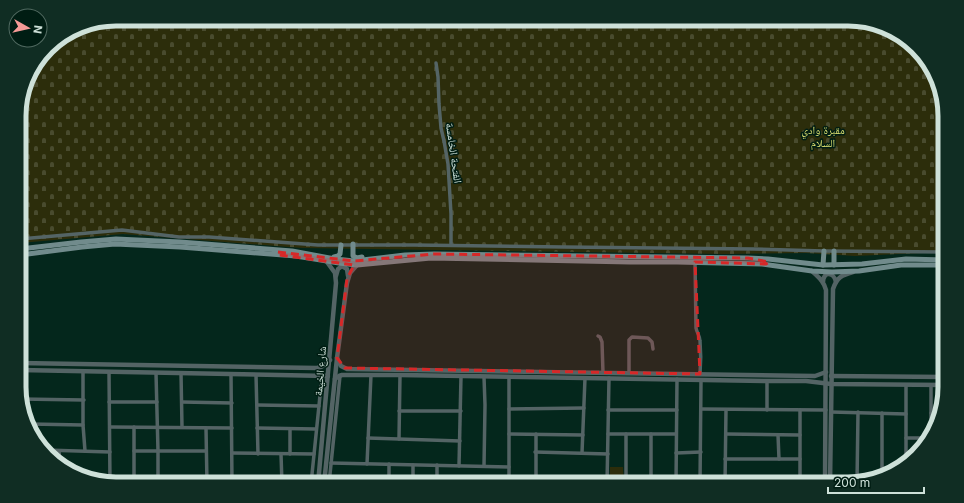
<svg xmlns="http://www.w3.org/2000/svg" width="964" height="503" font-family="Inter,'Noto Naskh Arabic',sans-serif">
<defs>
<pattern id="cemetery-stones" width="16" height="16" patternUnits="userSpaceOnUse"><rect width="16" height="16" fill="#2c2d0b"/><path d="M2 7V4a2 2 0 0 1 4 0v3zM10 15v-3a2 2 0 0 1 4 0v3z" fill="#494b2e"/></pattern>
</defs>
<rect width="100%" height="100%" fill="#04271c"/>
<path fill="url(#cemetery-stones)" d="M116,19H848L891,29L928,62L944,104L945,252L855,256L806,253L724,254L302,248L123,234L20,243L19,110L29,73L52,43L79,26Z"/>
<path fill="#2c2d0b" d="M610,467H623L624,484H610Z"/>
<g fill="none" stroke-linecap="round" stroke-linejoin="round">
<g stroke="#546465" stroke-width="3.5">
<path d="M436,63L438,77L439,104L441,128L444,141L448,164L451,214V245"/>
<path d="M20,239L122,230L179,237H209L318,245H414L564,247L754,249L824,251L945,252"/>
<path d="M695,262L696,328C697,333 700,336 700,341C701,352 701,363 700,374"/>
<path d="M598,336L600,337L602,342L603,373"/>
<path d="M83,372V425L85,451"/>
<path d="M109,372L110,483"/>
<path d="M156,373L158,451V484"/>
<path d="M181,373L182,427"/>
<path d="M629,373V340L632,337L648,338L652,342L653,349"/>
<path d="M231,374L232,484"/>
<path d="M256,375L258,454"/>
<path d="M484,377L485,405L484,466"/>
<path d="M767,381V410"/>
<path d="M20,399L84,400"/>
<path d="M109,402H157"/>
<path d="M182,402L232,403"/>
<path d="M257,405L319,406"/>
<path d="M509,409L584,408"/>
<path d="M701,409L826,410"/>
<path d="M608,410H677"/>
<path d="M399,411H461"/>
<path d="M831,412L906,414"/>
<path d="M882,413V474"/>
<path d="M931,413H939"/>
<path d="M30,424L83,425"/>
<path d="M110,427L232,428"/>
<path d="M206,428L207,484"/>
<path d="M257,428L316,429"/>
<path d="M509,434L583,435"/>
<path d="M608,434H676"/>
<path d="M651,434V484"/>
<path d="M726,434L800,435"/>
<path d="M931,434V385"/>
<path d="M778,435L779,459"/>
<path d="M368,438L460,441"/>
<path d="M906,438H928"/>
<path d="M399,439L400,375"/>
<path d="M45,450L110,452"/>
<path d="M59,451L60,463"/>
<path d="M134,451H206"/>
<path d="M535,452L608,454"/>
<path d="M232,453L314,454"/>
<path d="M582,453L585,378"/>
<path d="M676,453L701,452"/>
<path d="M281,454L282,484"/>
<path d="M290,454V429"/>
<path d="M725,459H800"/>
<path d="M331,463L509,467"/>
<path d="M906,463V385"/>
<path d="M367,464L371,375"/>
<path d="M413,465V484"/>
<path d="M437,465V484"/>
<path d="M459,466L461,376"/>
<path d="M87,477H110"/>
<path d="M158,477H207"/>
<path d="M535,477L607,478"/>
<path d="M232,479L282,480"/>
<path d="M857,483L858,412"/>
<path d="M134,484V427"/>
<path d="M311,484L322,376"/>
<path d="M329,484L340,376"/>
<path d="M389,484V464"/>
<path d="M509,484V377"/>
<path d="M536,484V434"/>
<path d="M607,484L609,378"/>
<path d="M626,484V434"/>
<path d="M676,484L677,379"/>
<path d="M700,484L701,380"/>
<path d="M700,484H716"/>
<path d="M725,484L726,410"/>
<path d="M800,484V410"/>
</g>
<g stroke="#546465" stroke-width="4.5">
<path d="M812,271C818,277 824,281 826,290L825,484"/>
<path d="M336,276L338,269L342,266L347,269L348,276"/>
<path d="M823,282C823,271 834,272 836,282"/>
<path d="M337,358L341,366L347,369L815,376L826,372"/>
<path d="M20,363L317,368C323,367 326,365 330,360"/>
<path d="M20,370L328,376"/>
<path d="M831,376L945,377"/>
<path d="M335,379L339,376L342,375H400L767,381H806L831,384L945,385"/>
<path d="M318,484L336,283L335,273L327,262"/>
<path d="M324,484L337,358L347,283L350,273L357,265"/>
<path d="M830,484L833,289C837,277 842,275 853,272"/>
</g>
<g stroke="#718b8c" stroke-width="5">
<path d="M353,244V256L357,258L362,257"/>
<path d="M20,249L81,242L116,239L180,242L292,251L335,259L354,261L405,255L434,254L748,258L768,259L823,265L862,264L906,259L945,260"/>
<path d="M20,255L82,247L115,244L180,247L296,256L339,263L357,265L431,258L630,262H677L762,264L812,271L832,272L859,271L901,265H945"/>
<path d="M334,257L338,256L340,254L341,245"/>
<path d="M823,265L824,251"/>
<path d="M834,265V251"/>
</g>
</g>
<path fill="#d62828" fill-opacity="0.2" stroke="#d62828" stroke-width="3" stroke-dasharray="8 5" stroke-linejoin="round" d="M278,252L354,261L434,254L748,258L769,262L766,264L695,262L700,374L345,368L337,358L347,279L354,265L279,255Z"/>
<g text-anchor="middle" stroke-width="3" stroke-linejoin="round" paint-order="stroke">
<g font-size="11" fill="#d9dd6f" stroke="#001d13">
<text x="823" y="134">مقبرة وادي<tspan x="823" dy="13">السلام</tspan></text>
</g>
<g font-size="11" fill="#cee1d9" stroke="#001d13">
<text transform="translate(454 153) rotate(82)" y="4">الفتحة الخامسة</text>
<text transform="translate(320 371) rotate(-85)" y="4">شارع الخيمة</text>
</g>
</g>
<path d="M0 0H964V503H0ZM116 26H848A90 90 0 0 1 938 116V387A90 90 0 0 1 848 477H116A90 90 0 0 1 26 387V116A90 90 0 0 1 116 26Z" fill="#102d23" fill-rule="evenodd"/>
<path fill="none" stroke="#cee1d9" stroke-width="5" d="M116 26H848A90 90 0 0 1 938 116V387A90 90 0 0 1 848 477H116A90 90 0 0 1 26 387V116A90 90 0 0 1 116 26Z"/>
<g transform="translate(28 28) rotate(98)"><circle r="19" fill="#001d13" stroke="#526b62"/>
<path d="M0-3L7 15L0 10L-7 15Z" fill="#f59b97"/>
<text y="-6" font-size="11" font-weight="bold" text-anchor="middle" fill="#cee1d9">N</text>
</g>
<path d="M828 487v6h96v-6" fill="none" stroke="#cee1d9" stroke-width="2"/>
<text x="834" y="487" font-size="12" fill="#cee1d9" stroke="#001d13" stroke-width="3" paint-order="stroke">200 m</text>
</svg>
